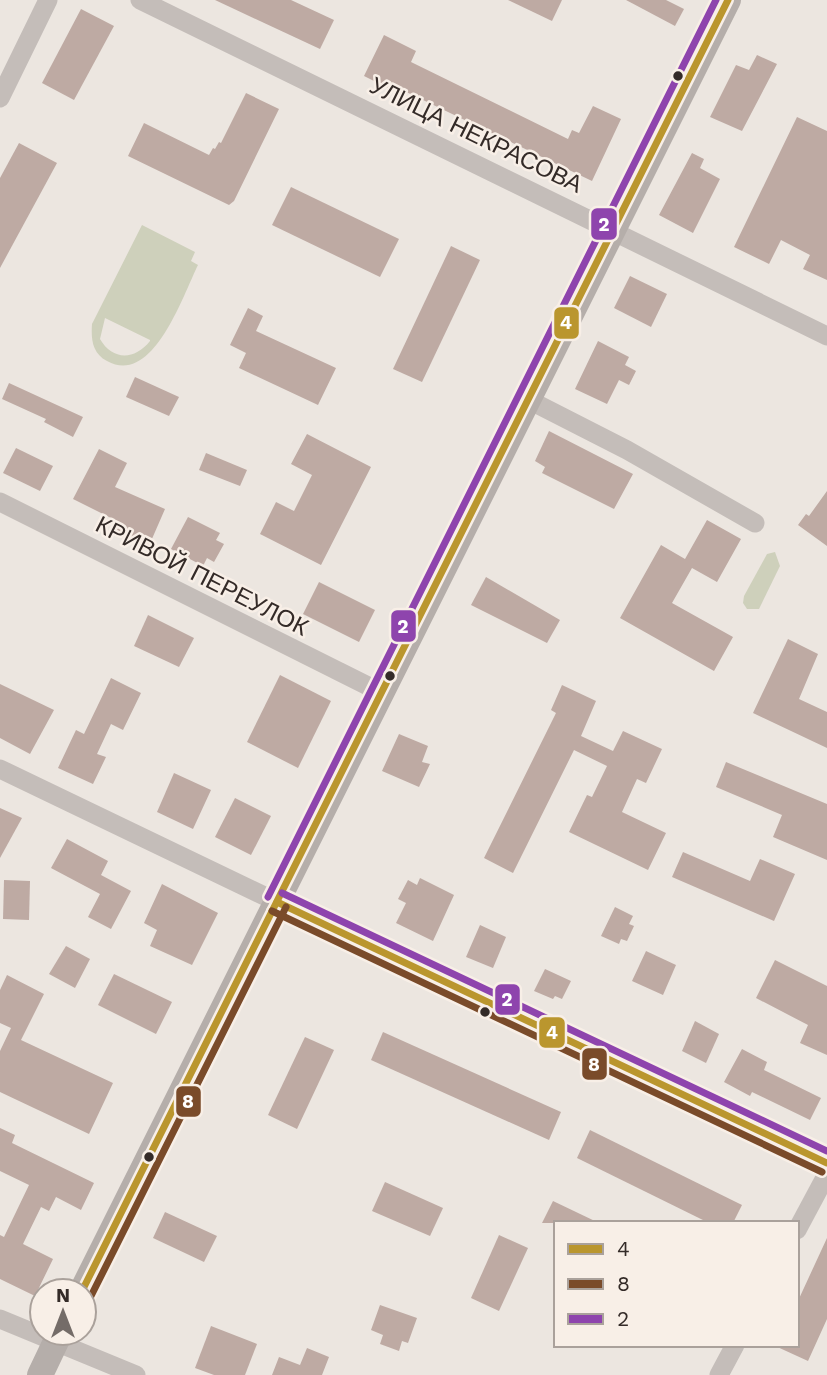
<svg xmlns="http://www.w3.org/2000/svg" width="827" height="1375" font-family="'Work Sans',sans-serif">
<rect width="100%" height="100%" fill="#ece6e0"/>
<g fill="#ced0bb" fill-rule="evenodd">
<path d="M142,225L195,252L191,261L198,265C183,295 153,387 107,361C92,353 91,339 92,324ZM105,318L150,340V341C134,361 112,360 100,339Z"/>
<path d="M775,552L780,566L759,609H747L743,603L744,596L767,554Z"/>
</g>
<g fill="#beaaa3">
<path d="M215,0H291L334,20L320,49Z"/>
<path d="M508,0H562L552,21Z"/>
<path d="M626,0H666L684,9L675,26Z"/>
<path d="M81,9L114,26L74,100L42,83Z"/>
<path d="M384,35L416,51L411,62L568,139L572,130L579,133L593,106L621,119L592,181L398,88L396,92L364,76Z"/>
<path d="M757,55L777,64L742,131L710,117L736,65L749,70Z"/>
<path d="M246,93L279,109L234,201L229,205L128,156L144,123L209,155L213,148L215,149L219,142L221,143Z"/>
<path d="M797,117L827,131V280L803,269L810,255L781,240L769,264L734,247Z"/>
<path d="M19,143L57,163L0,268V178Z"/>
<path d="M692,153L704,159L700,168L720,179L693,233L659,215Z"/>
<path d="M291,187L399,239L380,277L272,225Z"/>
<path d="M451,246L480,260L422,382L393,369Z"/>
<path d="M630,276L667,294L651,327L614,308Z"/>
<path d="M248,308L263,316L256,331L336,368L318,405L239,368L246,353L230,345Z"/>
<path d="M598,341L629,357L625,365L636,371L629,385L619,380L607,404L575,389Z"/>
<path d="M135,377L179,397L169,416L126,397Z"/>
<path d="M9,383L83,417L73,437L44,422L46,419L2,399Z"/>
<path d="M549,431L633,474L614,509L542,473L545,467L535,461Z"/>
<path d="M307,434L371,467L321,565L260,534L276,502L294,511L312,475L291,464Z"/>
<path d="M16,448L53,466L40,491L3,473Z"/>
<path d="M99,449L127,463L115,487L165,509L148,548L114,533L119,522L73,499Z"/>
<path d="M206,453L247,470L240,486L199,470Z"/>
<path d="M827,491V546L798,525L806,514L809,516Z"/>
<path d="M188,517L220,533L216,540L224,544L214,562L207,558L203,566L171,549Z"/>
<path d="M707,520L741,539L717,582L692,568L672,603L733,637L714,671L620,618L661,545L685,559Z"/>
<path d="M486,577L560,620L547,643L471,605Z"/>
<path d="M319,582L375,610L359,642L303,614Z"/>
<path d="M148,615L194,638L179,667L134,646Z"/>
<path d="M788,639L818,654L799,699L827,712V748L753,713Z"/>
<path d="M280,675L331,701L298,768L247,742Z"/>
<path d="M111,678L141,693L123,730L111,724L97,754L106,757L93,784L58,768L76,730L84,734Z"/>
<path d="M0,684L54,710L30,754L0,738Z"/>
<path d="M562,685L596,701L581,736L613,751L623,731L662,749L646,783L637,779L622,812L666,833L648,870L569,832L587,795L592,797L607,766L574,750L513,873L484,858L556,713L551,710Z"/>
<path d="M399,734L428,746L422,762L430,764L419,787L382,771Z"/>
<path d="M726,762L827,804V860L773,837L782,815L716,787Z"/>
<path d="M174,773L211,790L193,829L157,812Z"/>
<path d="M235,798L271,816L251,855L215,837Z"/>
<path d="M0,808L22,818L0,858Z"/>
<path d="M67,839L108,861L101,875L131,891L111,929L88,917L100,894L51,868Z"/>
<path d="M683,852L750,881L760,859L795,874L774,921L672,877Z"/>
<path d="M420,878L454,895L433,941L396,923L406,903L398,899L408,880L417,885Z"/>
<path d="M4,880L30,881L29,920L3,919Z"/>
<path d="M162,884L218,913L192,965L150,946L157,930L144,923Z"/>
<path d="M615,907L633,916L629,924L634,926L627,941L621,939L619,944L601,936Z"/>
<path d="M480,925L506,937L493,968L466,957Z"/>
<path d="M66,946L90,959L75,988L49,974Z"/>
<path d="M646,951L676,965L663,995L632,981Z"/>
<path d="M775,960L827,986V1055L800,1043L808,1025L756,998Z"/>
<path d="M545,969L571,981L562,999L555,996L553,999L534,991Z"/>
<path d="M114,974L172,1002L156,1034L98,1005Z"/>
<path d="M7,975L44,994L21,1040L113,1083L89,1134L0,1092V1051L11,1028L0,1023V990Z"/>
<path d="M695,1021L719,1034L706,1063L682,1051Z"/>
<path d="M383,1032L561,1112L549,1140L371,1060Z"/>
<path d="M305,1037L334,1050L297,1129L268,1115Z"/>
<path d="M742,1049L767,1062L764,1070L821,1098L810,1120L752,1092L750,1096L724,1082Z"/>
<path d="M0,1128L15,1135L12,1143L94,1183L81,1210L56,1197L49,1211L41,1207L23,1244L53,1259L35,1296L0,1279V1235L4,1237L29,1185L0,1171Z"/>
<path d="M590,1130L742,1205L733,1223H709L577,1158Z"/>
<path d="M385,1182L443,1208L430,1236L372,1211Z"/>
<path d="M553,1201L599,1223H542Z"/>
<path d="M165,1212L217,1236L204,1262L153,1238Z"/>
<path d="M499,1235L528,1248L499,1311L471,1298Z"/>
<path d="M827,1238V1319L808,1361L773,1345H797V1303Z"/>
<path d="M380,1305L417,1318L408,1343L402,1341L399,1351L380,1344L383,1335L371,1330Z"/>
<path d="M211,1326L257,1344L245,1375H214L195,1368Z"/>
<path d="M307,1348L329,1357L322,1375H272L279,1357L300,1365Z"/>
</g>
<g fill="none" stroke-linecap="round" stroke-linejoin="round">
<g stroke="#c4bdb9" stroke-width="19">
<path d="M140,0L827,336"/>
<path d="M0,98L48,0"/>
<path d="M529,400L627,450L755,523"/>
<path d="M0,502L382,693"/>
<path d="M0,769L277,902"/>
<path d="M797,1230L827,1174"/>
<path d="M0,1319L136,1375"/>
<path d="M719,1375L735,1345"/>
</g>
<g stroke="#b5aeaa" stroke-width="26">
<path d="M277,902L827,1163"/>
<path d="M82,1291L728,0"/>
<path d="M40,1375L60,1333"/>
</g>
<g stroke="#f8efe7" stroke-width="12">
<g id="bus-1">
<path d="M277,902L827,1163"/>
<path d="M82,1291L728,0"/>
</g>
</g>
<g stroke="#f8efe7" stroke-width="12">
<g id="bus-2">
<path d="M272,911L822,1172"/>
<path d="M91,1296L286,907"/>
</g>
</g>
<g stroke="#f8efe7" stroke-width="12">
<g id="bus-3">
<path d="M282,893L827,1151"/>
<path d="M268,897L716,0"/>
</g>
</g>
<use href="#bus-1" stroke="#ba962e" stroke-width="7"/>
<use href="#bus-2" stroke="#7a4b2a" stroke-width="7"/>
<use href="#bus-3" stroke="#8e44ad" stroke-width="7"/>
</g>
<g fill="#342b28" stroke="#f8efe7" stroke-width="2.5">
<circle cx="678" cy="76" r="6"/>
<circle cx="390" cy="676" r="6"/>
<circle cx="485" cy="1012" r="6"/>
<circle cx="149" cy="1157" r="6"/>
</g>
<g text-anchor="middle" stroke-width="5" stroke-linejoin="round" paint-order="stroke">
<g font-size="24" fill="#342b28" stroke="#f8efe7">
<text transform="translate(476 135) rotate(26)" y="8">УЛИЦА НЕКРАСОВА</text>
<text transform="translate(202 576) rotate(27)" y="8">КРИВОЙ ПЕРЕУЛОК</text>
</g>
</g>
<g stroke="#f8efe7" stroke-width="2.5">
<rect x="590" y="207" width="28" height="34" rx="7" fill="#8e44ad"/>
<rect x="553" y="306" width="27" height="34" rx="7" fill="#ba962e"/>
<rect x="390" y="609" width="27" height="34" rx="7" fill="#8e44ad"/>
<rect x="494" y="983" width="27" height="33" rx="7" fill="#8e44ad"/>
<rect x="538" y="1016" width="28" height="33" rx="7" fill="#ba962e"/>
<rect x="581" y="1047" width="27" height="34" rx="7" fill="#7a4b2a"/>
<rect x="175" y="1085" width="27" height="33" rx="7" fill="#7a4b2a"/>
</g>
<g font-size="19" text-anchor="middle" font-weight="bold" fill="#fff">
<text x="604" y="231">2</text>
<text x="566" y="329">4</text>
<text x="403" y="633">2</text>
<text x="507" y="1006">2</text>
<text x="552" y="1039">4</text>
<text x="594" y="1071">8</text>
<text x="188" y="1108">8</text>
</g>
<rect x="554" y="1221" width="245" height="126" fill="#f8efe7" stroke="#aaa19b" stroke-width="2"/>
<rect x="568" y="1244" width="35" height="10" fill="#ba962e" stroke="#aaa19b" stroke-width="2"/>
<text x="617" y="1256" font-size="21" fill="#342b28">4</text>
<rect x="568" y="1279" width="35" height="10" fill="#7a4b2a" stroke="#aaa19b" stroke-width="2"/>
<text x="617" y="1291" font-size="21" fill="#342b28">8</text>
<rect x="568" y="1314" width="35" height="10" fill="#8e44ad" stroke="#aaa19b" stroke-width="2"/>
<text x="617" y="1326" font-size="21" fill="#342b28">2</text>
<g transform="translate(63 1312)"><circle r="33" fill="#f8efe7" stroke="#aaa19b" stroke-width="2"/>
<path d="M0-5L12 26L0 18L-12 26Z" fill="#746c68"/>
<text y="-10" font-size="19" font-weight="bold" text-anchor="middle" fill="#342b28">N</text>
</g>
</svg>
